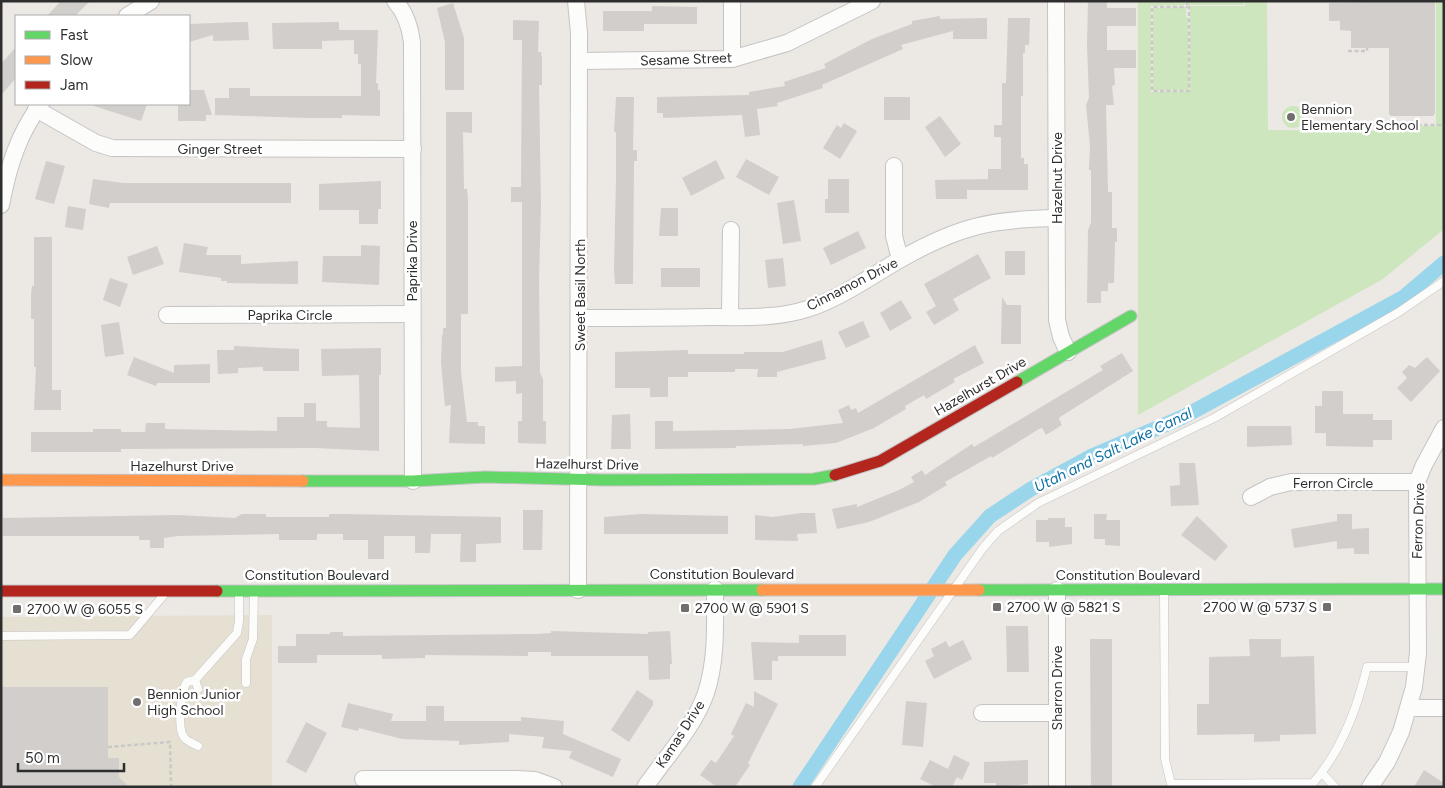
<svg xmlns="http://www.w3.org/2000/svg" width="1445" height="788" font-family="Figtree,sans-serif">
<rect width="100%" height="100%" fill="#ece8e4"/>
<path fill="#e6e0d3" d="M272,615V787H1V617Z"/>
<g fill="#cee6be">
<path d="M1138,1H1185V5L1151,6V92L1190,91V6H1245V1H1267L1268,130L1376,131L1380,126H1436V1H1444V229L1383,279L1138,415Z"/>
<rect x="1188" y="1" width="56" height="4"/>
<path d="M1186,7V17H1188L1189,90H1153V8Z"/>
<circle cx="1293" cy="117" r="11"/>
</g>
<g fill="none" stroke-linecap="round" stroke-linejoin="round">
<path stroke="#99d6ec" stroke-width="15" d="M800,787L955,555L990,516L1031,489L1090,457L1183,417L1404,297L1444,263"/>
</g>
<g fill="#d1cecb">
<path d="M61,1H90L75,16H47Z"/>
<path d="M1088,1H1107V8H1136V26H1107V50H1136V68H1114L1115,85L1112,86L1114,105H1106L1108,192H1112V228H1117V242H1115L1114,283H1108V291H1101V303H1087L1088,230L1091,223V170H1089L1090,146L1086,105L1089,98L1087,45Z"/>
<path d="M1435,1V113L1433,116H1391L1389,114V48H1351V31L1340,30V21H1329V3Z"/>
<path d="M453,3L464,38V90H445V42L437,8Z"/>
<path d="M652,6L697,7V24H644V31H603V11H652Z"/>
<path d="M940,16V19L987,18V39H953V31L901,45L903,49L822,85L823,88L777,103L778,106L757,109L760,135L745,137L742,115L663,118V113H657V97L749,95V92L785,86L784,82L826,68L824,64L872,39L912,24V21Z"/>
<path d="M1008,18H1030L1029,45H1025V53H1023V96H1021V158H1024V164H1028V190H967V199H936L935,180L988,179V169H1001V137H994V125H1002V83H1006Z"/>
<path d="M513,20L539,21L538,52H541L542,59V85H539L541,207L539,279L540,373L543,379V421H546V444L518,443V421H522V393L516,394V381L495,382V367L522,366V202H511V187H521L522,40H513Z"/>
<path d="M241,22H248L249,40L213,41V35L189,42V24Z"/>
<path d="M339,22V30H378L376,83H378V90H380V116L342,115V118H307L215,115V98H229V88H250V96H361V64H358V54H354V40L322,41V49H273L272,23Z"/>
<path d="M16,47V78L1,95V64Z"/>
<path d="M189,90H204L212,115H206V121H178V104H189Z"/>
<path d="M616,97H634L633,150H637V161H634L633,284H615L614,270L616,178V132H614Z"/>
<rect x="884" y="97" width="26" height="23"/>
<path d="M95,104H147L141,121L94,106Z"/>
<path d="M446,112H472V133L463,132L464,189H467L468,200V314H461V372L467,422H478V426H485V444L449,443L451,405L445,406L441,363L442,335H443V328H446Z"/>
<path d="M940,116L961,144L945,157L925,127Z"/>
<path d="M844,123L857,131L840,159L823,148L837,125L841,128Z"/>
<path d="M746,159L779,177L769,195L736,177Z"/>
<path d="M716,160L725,178L691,196L682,178Z"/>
<path d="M46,161L65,166L54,204L35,199Z"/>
<path d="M93,179L123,183H291V203H110L109,208L89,204Z"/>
<path d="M828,179H849V213H825V199H828Z"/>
<path d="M381,181V209H378V224H359V210H319V184Z"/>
<path d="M794,200L801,241L783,244L777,203Z"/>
<path d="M68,206L86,209L83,230L65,227Z"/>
<path d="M661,208H678V236H659Z"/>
<path d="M858,231L866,248L831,265L823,248Z"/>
<path d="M34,237H52V390H61V410H34L36,367H34V319H31V294L32,286H34Z"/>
<path d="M184,243L208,247L206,255H241V264L298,261V284L227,283V281H221V278L179,272Z"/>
<path d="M361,245L380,246L379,285L322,282L323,256H361Z"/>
<path d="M157,246L164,264L133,275L127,257Z"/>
<rect x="1005" y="251" width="20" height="24"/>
<path d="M978,254L991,278L953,299L959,310L934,325L926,312L936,306L924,284Z"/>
<path d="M783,258L786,286L768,288L765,260Z"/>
<rect x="661" y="268" width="39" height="19"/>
<path d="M110,278L128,284L120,307L103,300Z"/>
<path d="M1002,297L1007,305H1021V344H1001Z"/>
<path d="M901,300L912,318L890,331L880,313Z"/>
<path d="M863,321L870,337L846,348L838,332Z"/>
<path d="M119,322L124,354L105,357L101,325Z"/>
<path d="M822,340L826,359L777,372V377H757L758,369H735V372H688V377H668V397H650V388H615V352L688,350V354H744V352H783Z"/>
<path d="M975,345L984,363L953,379L955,382L926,399L924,395L905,406L906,409L874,428L836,443L803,446V444L736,446V448L655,449V421H673V431L789,429L843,423L838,410L849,405L851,410L856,408L858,413Z"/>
<path d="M234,346L299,349V371H263V367L238,368V373L218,374L217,350H234Z"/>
<path d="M381,348V375H379V451L315,448L121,449V452H31V432H93V429H121V432H145L146,423H165V429L277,431V417H304V403H316V421H327V427L360,428L359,375L322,376L321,349Z"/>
<path d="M1122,353L1133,371L1060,417L1059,419L1062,425L1046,435L1042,428L1039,429L992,458L991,456L945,482L947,485L919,502L869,522L837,529L832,509L857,504V507L899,490L914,482L911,477L922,470L925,475L972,444L974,447L1103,370L1100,366Z"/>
<path d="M134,357L174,373V365L210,364V383H157L156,386L127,375Z"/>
<path d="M1427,357L1440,371L1411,402L1397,388L1407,378L1402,372L1409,365L1415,368Z"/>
<path d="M1322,391H1343V414H1373V420H1392V440H1373V447L1326,446V433H1315V406H1322Z"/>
<path d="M630,414L631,449H611L612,415Z"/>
<path d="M1247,426H1291L1292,445L1247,447Z"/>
<path d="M1179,463H1195L1199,505L1171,506L1170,486L1180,485Z"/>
<path d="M523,510H543L542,550H523Z"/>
<path d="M802,513H815L817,533L797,534L798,541L755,540V515L772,517Z"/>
<path d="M242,514H266V517H329V514H343L501,517V543L476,544V562H460L461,534H431L430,553H415V536H384V559H368V540H343V534H317V540H279V534L178,536L164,538V548H150V540H139V536H3V518L178,515L235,518Z"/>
<path d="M641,514L728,516V534H604V517Z"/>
<path d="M1094,514H1107L1106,520H1120V546L1105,545V539H1094Z"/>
<path d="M1337,514H1352V529L1369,528V554H1354V548L1337,549V541L1294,548L1291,529L1337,521Z"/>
<path d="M1197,516L1228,546L1215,561L1181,535Z"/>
<path d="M1048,518H1065V527H1072V544L1049,547V542H1036V520H1048Z"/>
<path d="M1006,626H1028L1029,672H1007Z"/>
<path d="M551,631L648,634V632L670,631L672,664H670V679L649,680L648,656H551V652H528V656L425,655V658L382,659V655H317V663H278V646H296V634H330V632H343V636L537,634L551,633Z"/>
<path d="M799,635H846V656H778V661H772V680H754L751,642L799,643Z"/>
<path d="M1090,639H1112V787H1091Z"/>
<path d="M1249,639H1281V657L1314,656L1316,734L1280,735V741L1254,742V734L1197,735V704H1209V657L1250,656Z"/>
<path d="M963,640L972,659L934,679L925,661L934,656L931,649L946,641L949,647Z"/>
<path d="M1,687H108V758H119V777L129,787H1Z"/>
<path d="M637,690L653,701V705L629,742L611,730Z"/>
<path d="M754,691L778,704L748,763L750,765L735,787H717L700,775L711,760L716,763L734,736L731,734L746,703L754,707Z"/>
<path d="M906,701L927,703L923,747L902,745Z"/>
<path d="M348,703L393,714L391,721H426V706H444V721H521V717L564,721L563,734L621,759L613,777L569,758L572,751L542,748L544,737L509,734V742L459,745V741L402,739L359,728L358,731L341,727Z"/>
<path d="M306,722L327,733L306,773L286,762Z"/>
<path d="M954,755L970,763L962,780L957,777L952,787H936L920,779L930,760L948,769Z"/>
<path d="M1028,760V784L996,787V783H984V762Z"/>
<path d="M1424,770L1444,783V787H1414Z"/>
</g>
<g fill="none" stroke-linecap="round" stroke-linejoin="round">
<g stroke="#c5c4c5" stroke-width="9">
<g id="lane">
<path d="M1164,592L1165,759L1171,784L1313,783C1342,750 1357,709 1367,667H1416"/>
<path d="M1,636L130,635L163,596"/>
<path d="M195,680L187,682C181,690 177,729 184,737C186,741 194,744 198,746"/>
<path d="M246,683V659L253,639L254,592"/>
<path d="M198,689L195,680L237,633L239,621V592"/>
<path d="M1322,773L1335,787"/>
<path d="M815,787L983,548L998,531L1038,503L1214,418L1399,312L1444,281"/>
</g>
</g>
<g stroke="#c5c4c5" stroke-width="18">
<g id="street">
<path d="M395,1C406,13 410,26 412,42L413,481"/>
<path d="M576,1L579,33L578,590"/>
<path d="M732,1V59"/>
<path d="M1056,1L1057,320L1061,337L1068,352"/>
<path d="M127,16L151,1"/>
<path d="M579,61L732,59L787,43L872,1"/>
<path d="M36,109L96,143L112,148L413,149"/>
<path d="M894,166V236L900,259"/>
<path d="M1,205C8,168 18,134 41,104"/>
<path d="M167,315L412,314"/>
<path d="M730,317L731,230"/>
<path d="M580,318C623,318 666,318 709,317C742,317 776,319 807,309C841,298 871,276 901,259C959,226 992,219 1057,218"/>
<path d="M1251,497L1270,487L1291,482H1417"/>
<path d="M1057,590V787"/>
<path d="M1409,708H1444"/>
<path d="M982,713H1057"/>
<path d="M363,779H517L535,780L554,787"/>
<path d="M645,787C666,757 694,727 706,693C717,659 715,624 715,589"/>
<path d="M1370,787L1387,762L1401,732L1414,687L1418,653L1417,482L1424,465L1444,428"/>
</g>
</g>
<g stroke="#c5c4c5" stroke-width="13">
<g id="fast">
<path d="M1017,382L1131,316"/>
<path d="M303,481H413L485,477L604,480L814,479L835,475"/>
<path d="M979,590L1444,589"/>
<path d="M217,591L762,590"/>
</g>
</g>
<g stroke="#c5c4c5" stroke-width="13">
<g id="slow">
<path d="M1,480L303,481"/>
<path d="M762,590H979"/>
</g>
</g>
<g stroke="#c5c4c5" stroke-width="13">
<g id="jam">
<path d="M835,475L880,461L1017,382"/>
<path d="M1,591H217"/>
</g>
</g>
<g stroke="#c9c9c8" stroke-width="2.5" stroke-dasharray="4 2.5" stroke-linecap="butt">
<path d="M1187,1V7H1189V91H1152V7H1187"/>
<path d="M1348,51H1367V48"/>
<path d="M1412,120V125"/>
<path d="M1372,125H1444"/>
<path d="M108,747L170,742L171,787"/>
</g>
<use href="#lane" stroke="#fcfcfb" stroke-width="8"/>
<use href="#street" stroke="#fcfcfb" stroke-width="16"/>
<use href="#fast" stroke="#63d668" stroke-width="11"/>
<use href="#slow" stroke="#ff974d" stroke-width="11"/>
<use href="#jam" stroke="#b3261e" stroke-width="11"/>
</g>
<g fill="#706f6e" stroke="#fff" stroke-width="2">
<circle cx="1291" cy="117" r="5"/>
<rect x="992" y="602" width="10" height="10" rx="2.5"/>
<rect x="1322" y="602" width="10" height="10" rx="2.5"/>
<rect x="680" y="603" width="10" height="10" rx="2.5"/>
<rect x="12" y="604" width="10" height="10" rx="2.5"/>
<circle cx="137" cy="702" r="5"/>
</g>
<g text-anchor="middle" stroke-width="5" stroke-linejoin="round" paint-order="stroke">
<g font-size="14" fill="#2e2e2e" stroke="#fff">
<text transform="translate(686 59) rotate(-2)" y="5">Sesame Street</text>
<text x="220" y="154">Ginger Street</text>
<text transform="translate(1057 178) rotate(-90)" y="5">Hazelnut Drive</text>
<text transform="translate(412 261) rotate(-90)" y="5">Paprika Drive</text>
<text transform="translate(852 284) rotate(-27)" y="5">Cinnamon Drive</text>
<text transform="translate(580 295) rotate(-90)" y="5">Sweet Basil North</text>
<text x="290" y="320">Paprika Circle</text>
<text transform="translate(980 386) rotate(-30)" y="5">Hazelhurst Drive</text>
<text transform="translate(587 464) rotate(1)" y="5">Hazelhurst Drive</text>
<text x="182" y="471">Hazelhurst Drive</text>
<text x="1333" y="488">Ferron Circle</text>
<text transform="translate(1418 521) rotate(-88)" y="5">Ferron Drive</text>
<text x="722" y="579">Constitution Boulevard</text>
<text x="317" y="580">Constitution Boulevard</text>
<text x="1128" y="580">Constitution Boulevard</text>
<text transform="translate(1057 688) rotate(-90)" y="5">Sharron Drive</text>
<text transform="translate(680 734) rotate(-57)" y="5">Kamas Drive</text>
</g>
<g font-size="14" fill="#2e2e2e" stroke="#fff" text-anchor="start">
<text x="1301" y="114">Bennion<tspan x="1301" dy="16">Elementary School</tspan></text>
<text x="1007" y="612">2700 W @ 5821 S</text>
<text x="1317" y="612" text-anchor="end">2700 W @ 5737 S</text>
<text x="695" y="613">2700 W @ 5901 S</text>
<text x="27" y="614">2700 W @ 6055 S</text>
<text x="147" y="699">Bennion Junior<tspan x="147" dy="16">High School</tspan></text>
</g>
<g font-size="15" font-style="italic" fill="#0d6fa3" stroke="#fff">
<text transform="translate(1113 450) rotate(-26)" y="5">Utah and Salt Lake Canal</text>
</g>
</g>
<rect width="1445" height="788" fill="none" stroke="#2e2e2e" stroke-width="5"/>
<rect x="15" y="15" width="175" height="90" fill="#ffffff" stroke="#ababab"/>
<rect x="25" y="31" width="25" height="8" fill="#63d668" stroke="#ababab"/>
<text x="60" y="40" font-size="15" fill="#2e2e2e">Fast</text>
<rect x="25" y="56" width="25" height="8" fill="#ff974d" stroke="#ababab"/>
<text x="60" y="65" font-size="15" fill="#2e2e2e">Slow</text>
<rect x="25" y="81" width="25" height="8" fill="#b3261e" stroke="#ababab"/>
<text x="60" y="90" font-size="15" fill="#2e2e2e">Jam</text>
<path d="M18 763v8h106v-8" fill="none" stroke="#2e2e2e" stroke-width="2.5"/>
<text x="25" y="763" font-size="15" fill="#2e2e2e" stroke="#ffffff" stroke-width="4" paint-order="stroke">50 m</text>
</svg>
